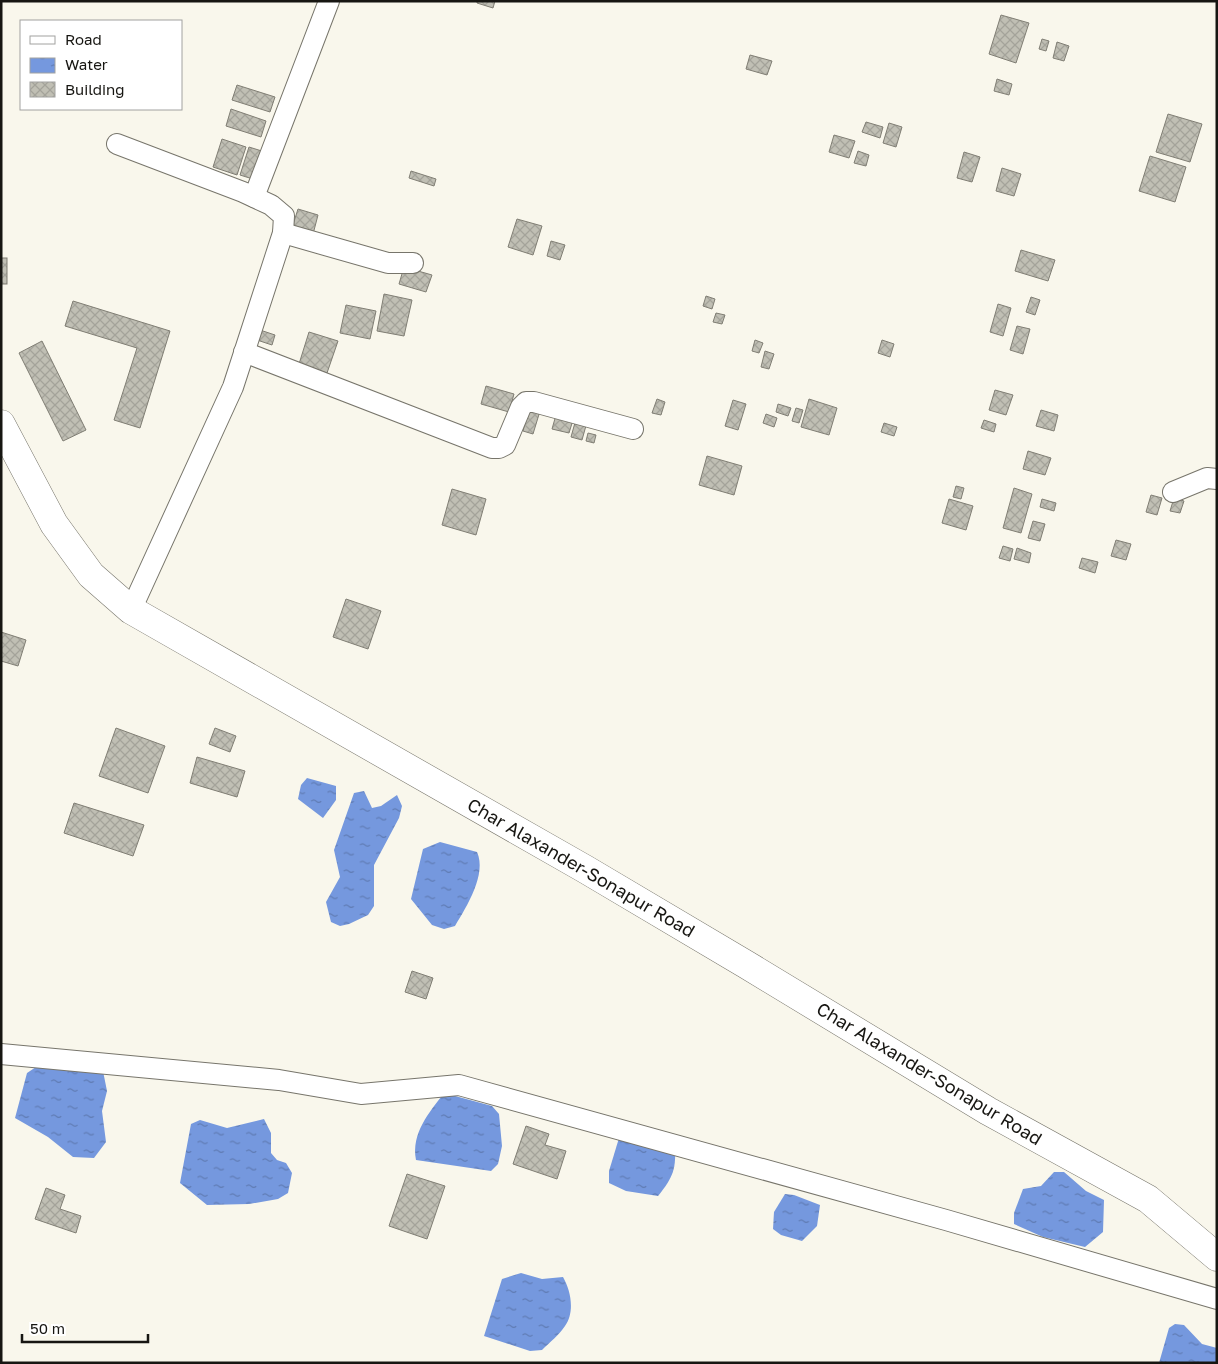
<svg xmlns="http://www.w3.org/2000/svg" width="1218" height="1364" font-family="'Golos Text',sans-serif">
<defs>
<pattern id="water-ripples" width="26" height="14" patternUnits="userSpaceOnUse" patternTransform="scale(1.25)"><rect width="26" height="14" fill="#7598de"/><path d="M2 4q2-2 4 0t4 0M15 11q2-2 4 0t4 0" fill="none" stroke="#5f7bb3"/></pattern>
<pattern id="building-cross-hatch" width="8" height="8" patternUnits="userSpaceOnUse" patternTransform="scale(1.25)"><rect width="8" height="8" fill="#c0bfb4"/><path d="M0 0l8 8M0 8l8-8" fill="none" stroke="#a4a39a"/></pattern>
</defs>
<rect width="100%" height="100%" fill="#f9f7ec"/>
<g fill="url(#water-ripples)">
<path d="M307,778L336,786V800L323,818L298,799L301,785Z"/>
<path d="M364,791L372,808L381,806L397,795L402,806L399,818L374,865V906L368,915L349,924L340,926L331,922L326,902L340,877L334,850L354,793Z"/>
<path d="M440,842L477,852C487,874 467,906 455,926L444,929L432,925L411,899L423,849Z"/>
<path d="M36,1067L103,1071L107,1091L102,1111L106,1142L94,1158L73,1157L48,1137L15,1118L27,1073Z"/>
<path d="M444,1093L492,1106L499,1114L502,1146L498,1164L491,1171L416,1160C411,1133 429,1113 444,1093Z"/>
<path d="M264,1119L271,1133V1153L277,1160L286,1163L292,1173L288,1193L278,1199L249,1204L207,1205L180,1183L191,1124L200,1120L227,1128Z"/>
<path d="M619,1138L675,1144C676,1169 674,1176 658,1196L626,1191L609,1183V1171Z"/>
<path d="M1054,1172H1064L1086,1191L1104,1200L1103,1232L1085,1247L1043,1237L1014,1224V1213L1023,1189L1041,1186Z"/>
<path d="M785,1194L794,1195L820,1205L817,1226L802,1241L781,1235L773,1229L774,1212Z"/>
<path d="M521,1273L542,1279L563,1277C571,1291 575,1312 565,1326C559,1335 550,1342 542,1350L530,1351L484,1336L502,1279Z"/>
<path d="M1175,1324L1184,1325L1202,1344L1217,1348V1363H1159L1169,1328Z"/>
</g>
<g fill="url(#building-cross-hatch)" stroke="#807e74">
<path d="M477,1H495L493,8L477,3Z"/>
<path d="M1001,15L1029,23L1016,63L989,54Z"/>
<path d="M1042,39L1049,41L1046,51L1039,49Z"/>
<path d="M1057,42L1069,46L1064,61L1053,58Z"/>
<path d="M750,55L772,61L767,75L746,69Z"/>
<path d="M997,79L1012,84L1009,95L994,91Z"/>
<path d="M237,85L275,97L270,112L232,100Z"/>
<path d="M231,109L266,121L261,137L226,126Z"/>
<path d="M1168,114L1202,124L1190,162L1156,152Z"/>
<path d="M866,122L883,127L880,138L862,132Z"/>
<path d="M889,123L902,127L896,147L883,143Z"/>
<path d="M834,135L855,141L849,158L829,152Z"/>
<path d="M222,139L246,147L237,175L213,167Z"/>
<path d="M249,147L265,152L256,180L240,175Z"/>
<path d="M858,151L869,155L866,166L854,163Z"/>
<path d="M964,152L980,157L972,182L957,178Z"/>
<path d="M1150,156L1186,167L1175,202L1139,191Z"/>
<path d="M1002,168L1021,174L1014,196L996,191Z"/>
<path d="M411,171L436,179L434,186L409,178Z"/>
<path d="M298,209L318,215L312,238L291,231Z"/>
<path d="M517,219L542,226L533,255L508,247Z"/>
<path d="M551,241L565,245L560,260L547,256Z"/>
<path d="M1021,250L1055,260L1048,281L1015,271Z"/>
<rect x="1" y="258" width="6" height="26"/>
<path d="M404,267L432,275L426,292L399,284Z"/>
<path d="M384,294L412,300L404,336L377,331Z"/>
<path d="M706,296L715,299L712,309L703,306Z"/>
<path d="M1031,297L1040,300L1035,315L1026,312Z"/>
<path d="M73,301L170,331L140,428L114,420L137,348L65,326Z"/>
<path d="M998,304L1011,308L1003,336L990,332Z"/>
<path d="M346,305L376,311L370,339L340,333Z"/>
<path d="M716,313L725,315L722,324L713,322Z"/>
<path d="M1017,326L1030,329L1023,354L1010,350Z"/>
<path d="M260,330L275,335L272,345L257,340Z"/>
<path d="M309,332L338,341L327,373L299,364Z"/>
<path d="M755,340L763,343L759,353L752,351Z"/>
<path d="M882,340L894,344L890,357L878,353Z"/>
<path d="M42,341L86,430L63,441L19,353Z"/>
<path d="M765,351L774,354L769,369L761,367Z"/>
<path d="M486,386L514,394L509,412L481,404Z"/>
<path d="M995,390L1013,395L1006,415L989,410Z"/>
<path d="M657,399L665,402L661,415L652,413Z"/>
<path d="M809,399L837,408L829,435L801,427Z"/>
<path d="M733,400L746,404L738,430L725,426Z"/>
<path d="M778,404L791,408L788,416L776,412Z"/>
<path d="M529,408L540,411L533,434L523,431Z"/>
<path d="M796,408L803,410L799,423L792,421Z"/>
<path d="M1041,410L1058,415L1054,431L1036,426Z"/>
<path d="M766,414L777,418L774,427L763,423Z"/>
<path d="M556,415L573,420L569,433L552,429Z"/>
<path d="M576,419L587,422L582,440L571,437Z"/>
<path d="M984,420L996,424L994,432L981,428Z"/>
<path d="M884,423L897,427L894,436L881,432Z"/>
<path d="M588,433L596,435L594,443L586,441Z"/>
<path d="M1028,451L1051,458L1045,475L1023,469Z"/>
<path d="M707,456L742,466L734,495L699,485Z"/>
<path d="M956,486L964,488L961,499L953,497Z"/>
<path d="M1014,488L1032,494L1021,533L1003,528Z"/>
<path d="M452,489L486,499L476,535L442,525Z"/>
<path d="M1151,495L1162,498L1157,515L1146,512Z"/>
<path d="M1174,498L1184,501L1180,513L1170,511Z"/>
<path d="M949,499L973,506L966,530L942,523Z"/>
<path d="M1042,499L1056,503L1054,511L1040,507Z"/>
<path d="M1033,521L1045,524L1040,541L1028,538Z"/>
<path d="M1116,540L1131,544L1126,560L1111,556Z"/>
<path d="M1003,546L1013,549L1010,561L999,558Z"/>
<path d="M1017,548L1031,553L1029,563L1014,559Z"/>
<path d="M1082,558L1098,562L1095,573L1079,568Z"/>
<path d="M346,599L381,611L368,649L333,637Z"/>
<path d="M1,632L26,640L18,666L1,661Z"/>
<path d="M116,728L165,746L148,793L99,776Z"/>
<path d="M215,728L236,736L230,752L209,744Z"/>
<path d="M197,757L245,771L237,797L190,783Z"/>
<path d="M74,803L144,825L133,856L64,833Z"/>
<path d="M412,971L433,978L426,999L405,992Z"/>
<path d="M526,1126L549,1134L545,1145L566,1151L557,1179L513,1164Z"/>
<path d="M407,1174L445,1186L427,1239L389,1226Z"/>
<path d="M46,1188L65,1195L60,1209L81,1216L76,1233L35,1219Z"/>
</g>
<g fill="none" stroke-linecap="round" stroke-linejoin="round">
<g stroke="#77756b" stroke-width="22">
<g id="street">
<path d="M117,144L243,192L271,205L284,216L283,233L233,387L131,610"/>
<path d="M254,197L329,1"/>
<path d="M283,233L388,263H413"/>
<path d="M244,352L492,448H499L505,445L521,407L526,402H534L633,429"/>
<path d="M1173,492L1207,478L1217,479"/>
<path d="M1,1054L279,1080L361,1094L459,1085L946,1220L1217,1299"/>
</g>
</g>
<g stroke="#77756b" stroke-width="29">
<path id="secondary" d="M1,424L54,524L91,575L131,610L585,869L747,965L988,1111L1148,1199L1217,1257"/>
</g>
<use href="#street" stroke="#fff" stroke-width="20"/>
<use href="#secondary" stroke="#fff" stroke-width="28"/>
</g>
<g text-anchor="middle" stroke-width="4" stroke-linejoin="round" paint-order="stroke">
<g font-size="18" fill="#171612" stroke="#fff">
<text transform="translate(581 868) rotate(30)" y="6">Char Alaxander-Sonapur Road</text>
<text transform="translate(929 1074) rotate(31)" y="6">Char Alaxander-Sonapur Road</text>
</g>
</g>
<rect width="1218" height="1364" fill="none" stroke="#171612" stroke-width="5"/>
<rect x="20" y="20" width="162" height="90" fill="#ffffff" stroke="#a2a2a0"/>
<rect x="30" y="36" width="25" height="8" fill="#ffffff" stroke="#a2a2a0"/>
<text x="65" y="45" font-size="15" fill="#171612">Road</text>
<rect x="30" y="58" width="25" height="15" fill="url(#water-ripples)" stroke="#a2a2a0"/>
<text x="65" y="70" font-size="15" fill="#171612">Water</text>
<rect x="30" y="82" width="25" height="15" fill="url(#building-cross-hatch)" stroke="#a2a2a0"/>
<text x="65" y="95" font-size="15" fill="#171612">Building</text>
<path d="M22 1334v8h126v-8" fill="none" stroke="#171612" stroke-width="2.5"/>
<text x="30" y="1334" font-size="15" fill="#171612" stroke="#ffffff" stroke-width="4" paint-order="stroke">50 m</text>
</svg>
